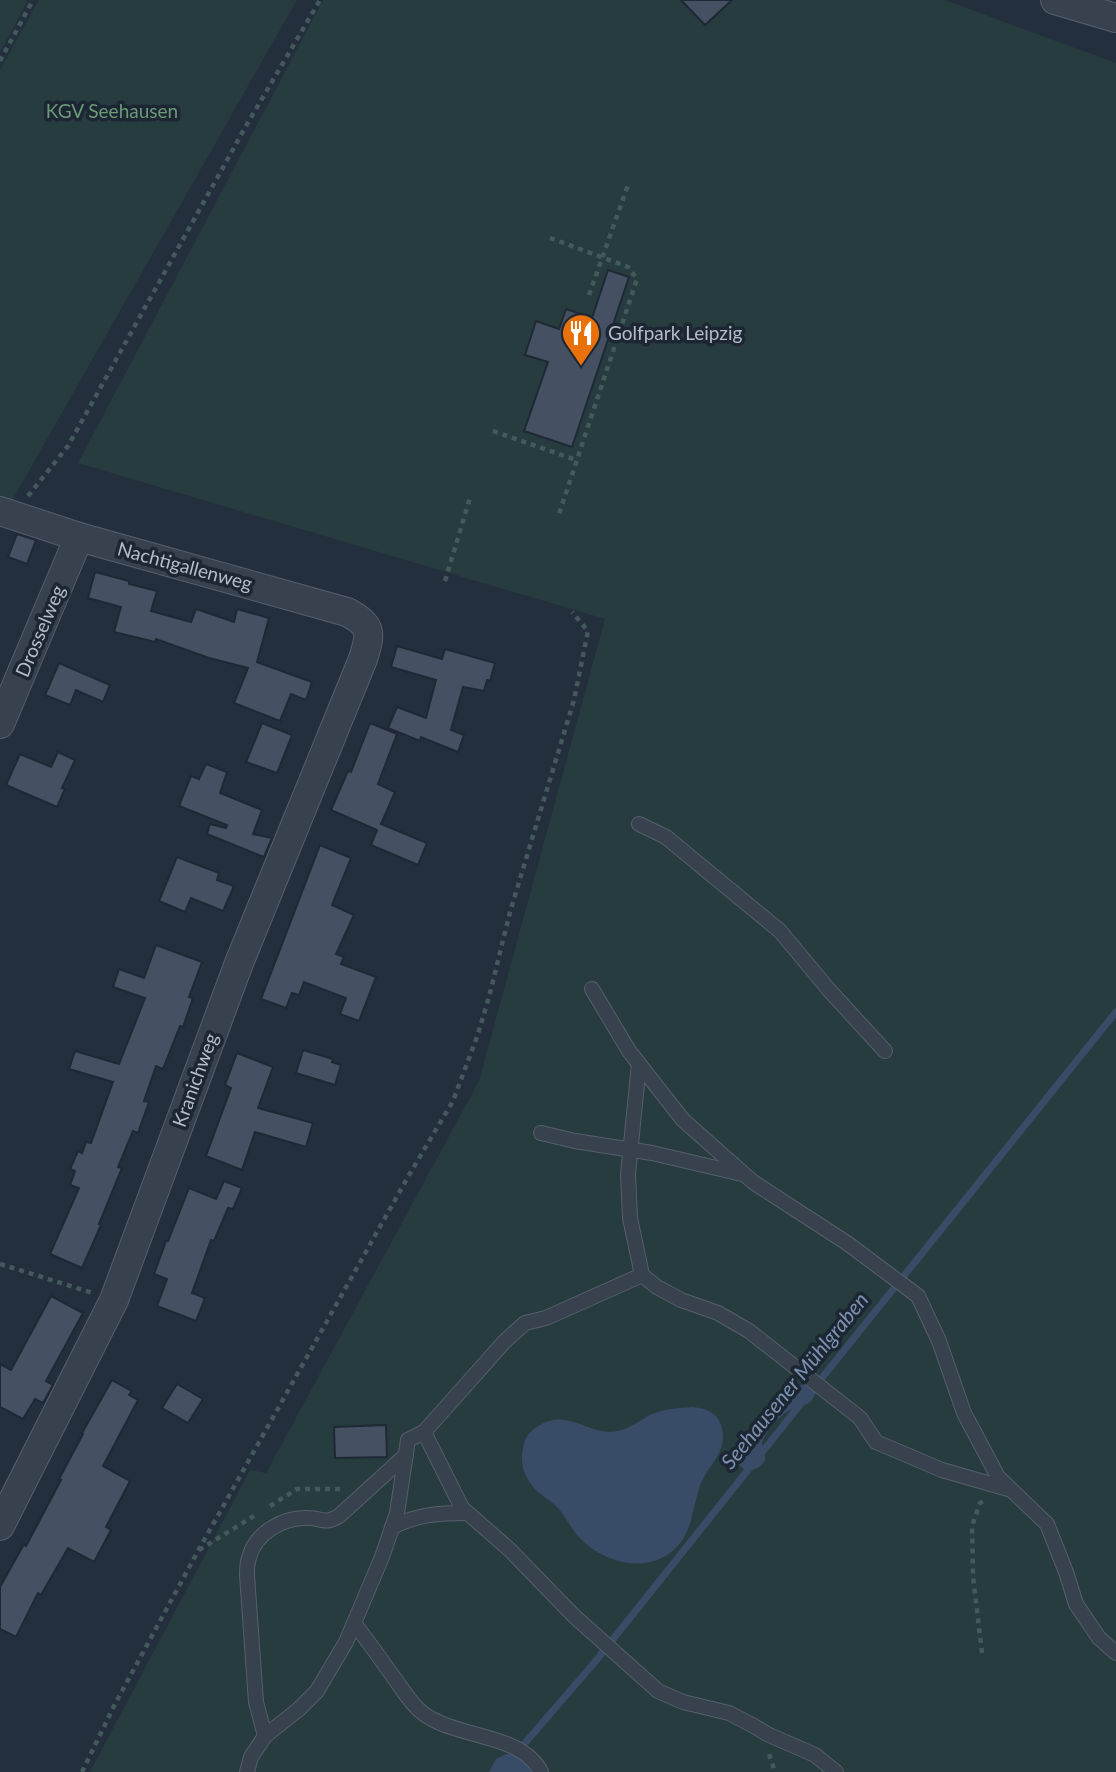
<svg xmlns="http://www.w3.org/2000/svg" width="1116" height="1772" font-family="Lato,sans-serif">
<rect width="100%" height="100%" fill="#242f3e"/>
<g fill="#263c3f">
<path d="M0,0H28L0,52Z"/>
<path d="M39,0H297L10,504L0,501V70Z"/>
<path d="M323,0H945L1116,63V1772H90L250,1470L266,1473L479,1081L605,619L78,463Z"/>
</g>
<g fill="#394c67">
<path d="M808,1383L816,1391C812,1410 795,1404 784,1414C775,1421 767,1432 762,1442C762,1447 766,1455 765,1460C762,1468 752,1471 745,1471L739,1464L742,1454L754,1436L774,1418L798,1386Z"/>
<path d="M692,1407C705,1408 717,1412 721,1425C729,1450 710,1463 701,1483C694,1501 693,1523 683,1539C660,1574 613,1568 585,1543C574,1534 567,1519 559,1509C554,1503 548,1500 542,1495C526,1483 518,1465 524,1444C526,1435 532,1429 540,1425C569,1408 589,1437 617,1431C629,1429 639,1421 650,1415C664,1409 678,1408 692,1407Z"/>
<path d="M507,1754H520L535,1772H489L496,1759Z"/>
</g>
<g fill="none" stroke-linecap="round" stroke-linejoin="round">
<g stroke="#394c67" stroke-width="7">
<path d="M817,1384L1116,1012"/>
<path d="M519,1750L594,1663L803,1401"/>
</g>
</g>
<g fill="#455162" stroke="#1f2835" stroke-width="2">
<path d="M681,0H732L705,25Z"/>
<path d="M608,270L629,277L572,447L524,431L548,362L525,355L536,321L559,329L566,309L592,318Z"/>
<path d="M17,534L36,540L27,564L8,557Z"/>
<path d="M95,572L129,581V584L157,591L151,611L191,622L196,609L234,622L237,609L269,618L257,662L312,682L306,700L291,694L280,721L234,703L248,668L209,658L156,639L155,642L114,632L121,607L88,598Z"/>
<path d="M397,646L442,659L445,649L495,663L490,681L487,680L484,691L463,687L451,730L464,735L458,752L421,737L420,741L388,728L397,707L426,718L436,680L391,667Z"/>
<path d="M59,663L110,685L103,702L76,690L70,705L45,695Z"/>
<path d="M262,723L292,735L277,773L246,762Z"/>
<path d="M370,723L397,734L378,784L395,792L381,824L427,843L418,865L371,845L377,830L331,810L348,771L351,772Z"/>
<path d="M58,752L75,760L62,788L65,789L57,807L6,785L20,754L51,767Z"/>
<path d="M206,764L227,772L220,793L262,810L253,834L272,838L264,857L207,834L210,824L226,828L227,825L179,806L191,776L199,779Z"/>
<path d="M320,845L351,858L332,905L354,915L336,954L344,957L341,964L376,977L359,1021L340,1014L346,998L304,982L299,995L292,993L286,1008L261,999Z"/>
<path d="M177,857L219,873L217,880L234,886L223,911L191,898L185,912L159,901Z"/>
<path d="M156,945L202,962L189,997L193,998L183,1027L180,1026L163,1069L156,1066L144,1101L149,1102L138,1133L133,1131L118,1167L122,1168L99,1224L101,1225L82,1268L50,1254L79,1188L70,1185L75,1171L70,1169L78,1151L82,1153L86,1142L91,1143L113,1082L69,1069L75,1051L119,1064L145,998L113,987L119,969L144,978Z"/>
<path d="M303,1050L333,1059L332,1062L341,1065L335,1085L296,1073Z"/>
<path d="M237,1053L273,1067L258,1108L313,1123L306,1147L255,1132L242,1170L206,1156L231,1088L225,1085Z"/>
<path d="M224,1181L242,1188L233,1209L228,1208L214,1241L211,1240L192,1293L205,1298L196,1321L157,1306L167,1279L154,1274L166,1241H168L189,1188L216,1199Z"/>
<path d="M51,1296L83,1313L46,1381L53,1385L43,1403L35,1399L23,1419L0,1407V1364L11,1370Z"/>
<path d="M112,1380L132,1391L129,1395L138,1400L103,1466L130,1481L106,1527L111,1530L94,1562L68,1548L41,1595L38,1593L16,1637L0,1629V1587L24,1544L26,1546L61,1480L59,1479L83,1434L82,1433Z"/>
<path d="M177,1384L203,1399L188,1423L162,1408Z"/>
<path d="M386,1425L387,1457L335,1458L334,1427Z"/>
</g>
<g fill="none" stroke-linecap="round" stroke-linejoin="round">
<g stroke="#565f6c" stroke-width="16">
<g id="lane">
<path d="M639,824L666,837L780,931L829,990L885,1051"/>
<path d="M592,989L629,1051L683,1120L753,1182L847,1243L918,1296L939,1341L964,1413L998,1477L1047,1524L1066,1572L1076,1604L1099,1638L1116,1653"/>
<path d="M639,1064L628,1174L630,1218L642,1275L657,1287L681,1300L718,1313L749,1331L860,1418L876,1442L942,1470L1008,1489"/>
<path d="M541,1133L575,1141L652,1153L742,1174"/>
<path d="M424,1432L462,1508L510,1550L574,1616L658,1691L683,1702L729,1713L754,1726L767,1734L815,1755L836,1772"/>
<path d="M392,1527C419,1514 439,1513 467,1513"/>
<path d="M354,1623C367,1640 380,1658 392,1675C404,1691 414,1710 432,1719C465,1738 522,1735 541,1772"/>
<path d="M265,1736L256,1702L247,1575C247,1569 247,1563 249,1558C255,1533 283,1517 308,1518C324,1518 323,1525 339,1516L406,1455"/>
<path d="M247,1772L251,1757L265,1736L299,1709L317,1691L346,1642L382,1557L397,1513L408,1440L424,1432L505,1341L525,1323L546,1318L642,1275"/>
</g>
</g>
<g stroke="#565f6c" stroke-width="30">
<g id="street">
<path d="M1055,0L1116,18"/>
<path d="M0,511L79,537L347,612C373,626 371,633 363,659L239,963L114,1300L0,1526"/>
<path d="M0,724L79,537"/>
</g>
</g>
<g stroke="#44595c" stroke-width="4.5" stroke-dasharray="5 5" stroke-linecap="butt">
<path d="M0,61L33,0"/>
<path d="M550,238L628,267L637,279L558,517"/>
<path d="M589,295L628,185"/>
<path d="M493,431L576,460"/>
<path d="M28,496L68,446L246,126L320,0"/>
<path d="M445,581L470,498"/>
<path d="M0,1264L93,1293"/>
<path d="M270,1506L297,1489H341"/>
<path d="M199,1550L254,1516"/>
<path d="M982,1653L973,1577L972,1526L980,1503L984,1501"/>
<path d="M769,1754L775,1772"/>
<path d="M82,1772L115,1704L198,1551L409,1175L453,1101L477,1037L489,997L510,912L574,700L588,631L572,612"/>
</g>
<use href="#lane" stroke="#38414e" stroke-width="14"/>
<use href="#street" stroke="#38414e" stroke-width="28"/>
</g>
<defs>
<g id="restaurant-pin" transform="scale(2.0125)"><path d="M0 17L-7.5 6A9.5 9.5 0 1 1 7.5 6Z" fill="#e8710a" stroke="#1d2633"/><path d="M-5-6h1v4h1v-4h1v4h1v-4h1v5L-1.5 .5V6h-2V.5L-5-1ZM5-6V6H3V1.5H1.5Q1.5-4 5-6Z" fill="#fff"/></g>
</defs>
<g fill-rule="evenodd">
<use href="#restaurant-pin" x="581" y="333"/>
</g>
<g text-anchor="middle" stroke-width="7" stroke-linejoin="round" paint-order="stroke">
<g font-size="19" fill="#6b9a76" stroke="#1d2633">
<text x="112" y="118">KGV Seehausen</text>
</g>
<g font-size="19" fill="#b4bcc9" stroke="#1d2633" text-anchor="start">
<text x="608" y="340">Golfpark Leipzig</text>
</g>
<g font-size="19" fill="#b4bcc9" stroke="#1d2633">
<text transform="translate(185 566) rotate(15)" y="7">Nachtigallenweg</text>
<text transform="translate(40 631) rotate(-67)" y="7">Drosselweg</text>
<text transform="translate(195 1080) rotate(-70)" y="7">Kranichweg</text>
</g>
<g font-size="21" font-style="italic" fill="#7c92b1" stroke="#1d2633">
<text transform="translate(795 1381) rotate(-51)" y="7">Seehausener Mühlgraben</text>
</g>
</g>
</svg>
